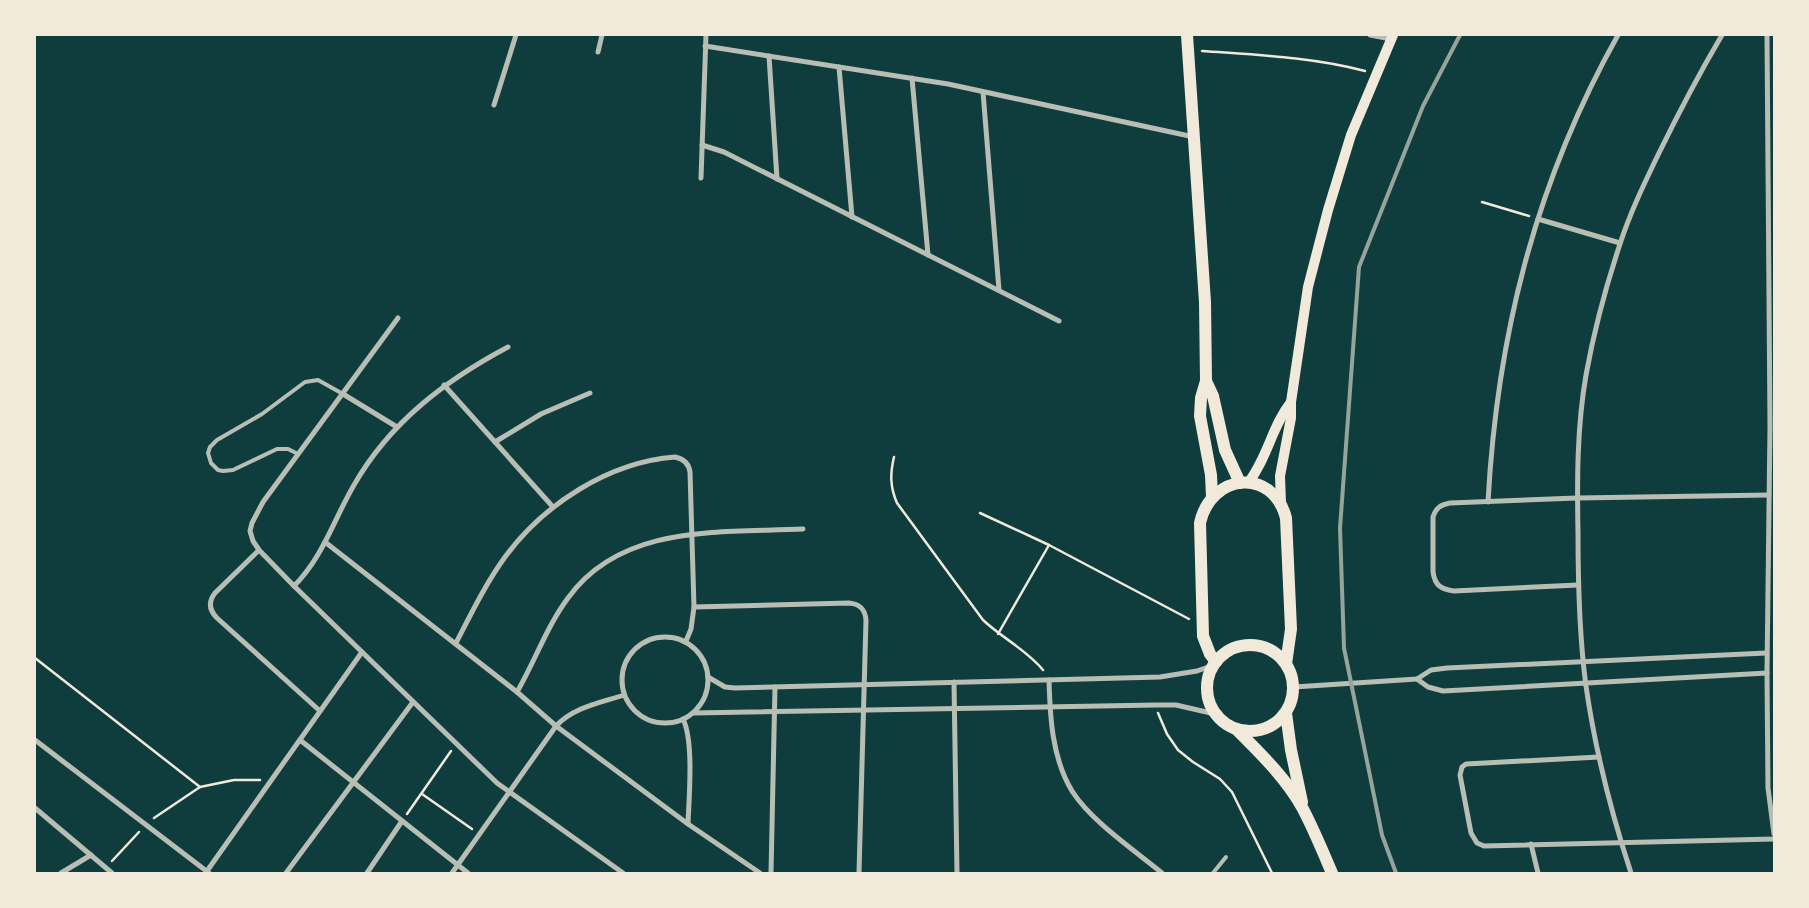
<svg xmlns="http://www.w3.org/2000/svg" width="1809" height="908" font-family="Quicksand,sans-serif">
<rect width="100%" height="100%" fill="#0f3d3e"/>
<g fill="none" stroke-linecap="round" stroke-linejoin="round">
<g stroke="#f1e9da" stroke-width="2.5">
<path d="M1202,51C1257,55 1312,57 1365,71"/>
<path d="M1482,202L1529,216"/>
<path d="M894,457C890,474 890,487 897,503L983,620C1002,638 1027,650 1043,670"/>
<path d="M980,513L1049,545L1189,619"/>
<path d="M998,634L1049,545"/>
<path d="M35,658L200,787"/>
<path d="M1158,713L1167,734L1178,750L1193,762L1220,779L1232,792L1272,873"/>
<path d="M422,794L472,829"/>
<path d="M407,814L451,751"/>
<path d="M154,818L200,787L234,780H260"/>
<path d="M112,861L139,832"/>
</g>
<g stroke="#b8beb3" stroke-width="4">
<path d="M298,454L288,449H277L233,470L223,471L218,470L211,463L208,453L210,447L217,440L262,414L305,382L318,380L343,394"/>
<path d="M1213,873L1226,857"/>
</g>
<g stroke="#b8beb3" stroke-width="5">
<path d="M1370,35L1391,39"/>
<path d="M1767,35L1770,426L1767,673L1768,788L1774,834"/>
<path d="M705,46L948,84L1194,137"/>
<path d="M598,52L602,35"/>
<path d="M769,56L777,179"/>
<path d="M839,67L852,217"/>
<path d="M912,78L928,255"/>
<path d="M983,92L999,290"/>
<path d="M494,105L516,35"/>
<path d="M702,145L724,152L1059,321"/>
<path d="M701,178L706,35"/>
<path d="M1538,219L1620,243"/>
<path d="M398,318L263,502L252,523L250,531L253,541L259,550L294,586L497,783L623,873"/>
<path d="M444,385L553,507"/>
<path d="M343,394L397,427"/>
<path d="M495,442L541,414L590,393"/>
<path d="M1488,502C1497,335 1536,181 1618,35"/>
<path d="M325,542L517,692L556,726L688,824L760,873"/>
<path d="M259,550L215,593C208,602 209,610 217,618L320,711"/>
<path d="M1578,585L1454,591C1440,589 1435,585 1433,572V517C1436,508 1440,505 1450,503L1577,498L1769,495"/>
<path d="M294,586C323,557 334,519 354,485C390,422 446,380 508,347"/>
<path d="M694,607L849,603C860,604 865,609 866,620L859,873"/>
<circle cx="665" cy="680" r="43"/>
<path d="M456,643C471,614 486,583 505,557C544,504 609,462 675,457C684,459 689,464 690,472L694,607L691,629L686,641"/>
<path d="M708,677L725,687L735,688L1160,677L1197,671L1214,665"/>
<path d="M1417,679L1428,687L1443,691L1767,673"/>
<path d="M1049,680C1050,717 1052,758 1072,791C1091,821 1134,850 1162,873"/>
<path d="M954,682L957,873"/>
<path d="M1294,687L1417,679L1431,670L1447,668L1766,653"/>
<path d="M517,692C535,661 547,626 568,598C622,523 722,533 803,529"/>
<path d="M693,713L1156,705H1176L1215,714"/>
<path d="M683,719C694,741 689,798 688,824"/>
<path d="M35,740L209,873"/>
<path d="M300,740L468,873"/>
<path d="M1599,757L1466,764L1462,767L1460,775L1471,833L1477,843L1484,846L1774,839"/>
<path d="M35,808L112,873"/>
<path d="M1531,844L1538,873"/>
<path d="M207,871L362,652"/>
<path d="M61,873L91,855"/>
<path d="M286,873L413,702"/>
<path d="M367,873L402,821"/>
<path d="M452,873L556,726C574,707 600,703 624,695"/>
<path d="M771,873L775,687"/>
<path d="M1631,873C1611,812 1595,749 1586,686C1579,635 1578,583 1578,532C1577,480 1577,427 1586,375C1594,331 1606,286 1620,244C1630,213 1644,184 1658,155C1678,114 1699,74 1722,35"/>
</g>
<g stroke="#f1e9da" stroke-width="10">
<path d="M1248,483C1268,457 1272,426 1291,402"/>
<path d="M1281,503L1280,476L1291,418V402L1308,287L1328,210L1351,135L1393,35"/>
</g>
<g stroke="#f1e9da" stroke-width="12">
<path d="M1187,35L1205,302L1206,381L1201,398L1200,416L1211,475L1212,497"/>
<path d="M1206,381L1213,396L1225,450L1240,483"/>
<circle cx="1250" cy="688" r="43"/>
<path d="M1216,662L1210,654L1203,636L1200,523C1211,473 1273,467 1286,518L1291,629L1286,664"/>
<path d="M1286,713L1291,750L1302,802"/>
<path d="M1236,729C1260,753 1287,779 1303,809C1314,830 1323,852 1332,873"/>
</g>
<path stroke="#97a49c" stroke-width="4" d="M1396,873L1382,835L1344,648L1340,528L1359,267L1423,106L1460,35"/>
</g>
<rect width="1809" height="908" fill="none" stroke="#f1e9da" stroke-width="72"/>
</svg>
